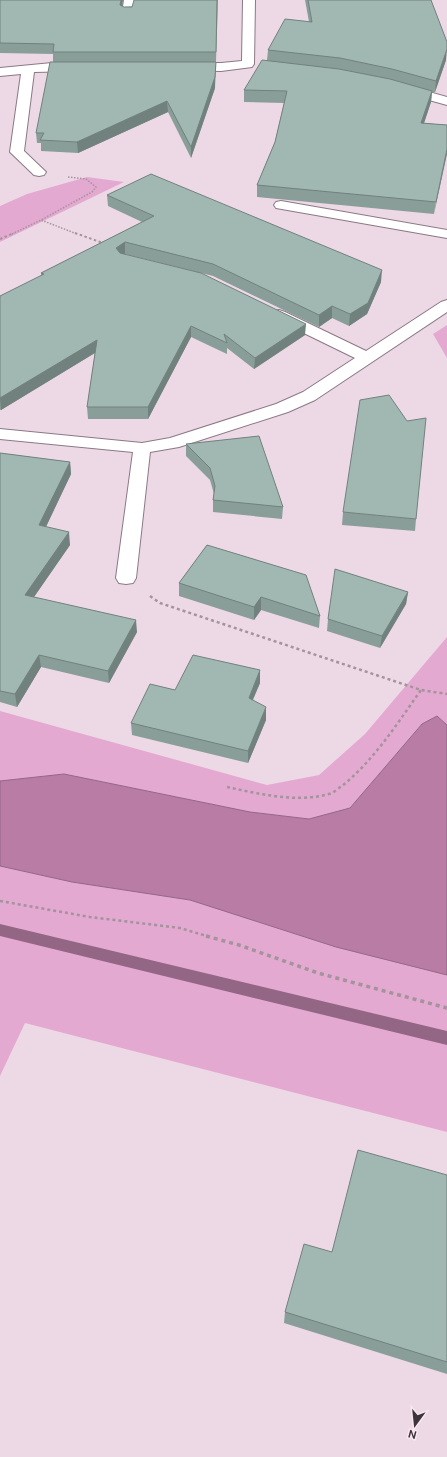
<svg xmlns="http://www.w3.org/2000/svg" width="447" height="1457" font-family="'DM Sans',sans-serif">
<rect width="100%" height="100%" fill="#edd9e6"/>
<g fill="#e4a9d0">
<path d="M87,177L124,182L0,242V206L27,194Z"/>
<path d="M447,325V358L433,334Z"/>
<path d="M447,637V725L437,716L422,724L350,808L309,819L250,812L64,774L0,781V711L267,785L319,775L365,734Z"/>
<path d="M0,866L72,882L190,900L336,947L447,975V1132L25,1023L0,1076Z"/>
</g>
<path fill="#b97ca5" stroke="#946685" d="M437,716L447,725V975L336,947L190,900L72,882L0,866V781L64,774L250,812L309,819L350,808L422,724Z"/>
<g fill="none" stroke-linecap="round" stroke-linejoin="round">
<path fill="#946685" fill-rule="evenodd" d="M0,924L447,1031V1045L0,936Z"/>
<g stroke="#8a7984" stroke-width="2">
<g id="minor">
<path d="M124,0H136L132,15H124L122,13Z"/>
<path d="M243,0H255L254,64L252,67L221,71L181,70L179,67L181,64L185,63H221L242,61Z"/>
<path d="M52,63H79L83,64L85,67L83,70L79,71L34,72L24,151L46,172L44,175L39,176L34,175L10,152L21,74L0,76V68Z"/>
<path d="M404,85L447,97V105L400,92L398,89L400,86Z"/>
<path d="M281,201L447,230V238L276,208L274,205L276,202Z"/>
<path d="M447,300V312L315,400L288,412L179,447L150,452L136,578L133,583L126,584L119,583L116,578L133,452L0,439V429L142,443L170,438L276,404L303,392L355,358L273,318L271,315L273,312L279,310L285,312L366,351L441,302Z"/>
</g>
</g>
<g stroke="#a2939c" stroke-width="1.5" stroke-dasharray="1.5 1.5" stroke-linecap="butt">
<path d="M68,177L86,179L96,187L92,192L41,220L77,234"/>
<path d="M12,234L41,220"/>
</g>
<g stroke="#a2939c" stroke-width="2" stroke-dasharray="2.5 2.5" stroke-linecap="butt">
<path d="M75,233L103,243"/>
<path d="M0,239L14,233"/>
</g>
<g stroke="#a2939c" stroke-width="2.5" stroke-dasharray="3 3" stroke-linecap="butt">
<path d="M150,596L160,603L421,690L447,694"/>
<path d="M227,787C260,794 296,803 329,794C334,793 338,788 342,786C374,760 397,724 421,690"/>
<path d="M0,901L90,917L180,928L210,937"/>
</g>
<path stroke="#a2939c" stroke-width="3.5" stroke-dasharray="4 4" stroke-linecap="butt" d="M206,936L239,945L318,973L447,1008"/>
<use href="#minor" fill="#fff" fill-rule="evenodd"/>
</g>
<g fill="#8a9e99">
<path d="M0,0L122,6L124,7L218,0L216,62H53V54L0,53Z"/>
<path d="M305,0H431L446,60L435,92H432L431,102L424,123L447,125L434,214L257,197V185L275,142L284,103L244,102V90L267,60L268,50L309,22Z"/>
<path d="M215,88L191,158L168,112L78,153L41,151V143H37L36,133Z"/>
<path d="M107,195L381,282L367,314L349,326L332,318L319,327L213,276L125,254H124L305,335L254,369L227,348V354L191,337L148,419H88L87,407L95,353L1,410H0V296L41,276V273L142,222L108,206Z"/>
<path d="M186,444L283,507L282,519L213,512V500L214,494L210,480L186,456Z"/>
<path d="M0,453L70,462L71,474L46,527L70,545L34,597L137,632L109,683L41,667L17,707L0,702Z"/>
<path d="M343,512L416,519L415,531L342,525Z"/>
<path d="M207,545L320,616L319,628L261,610L254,620L179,596V583Z"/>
<path d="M408,592L406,604L380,648L327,631L328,619Z"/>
<path d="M260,683L253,700L266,720L248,763L132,735L131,723L175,690Z"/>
<path d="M447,1175V1374L284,1323L285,1312L332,1252Z"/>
</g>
<g fill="#71817d">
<path d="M121,0H123L121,14L120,5Z"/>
<path d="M447,49L446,60L435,92L436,81Z"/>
<path d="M216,62L215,88L191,158V147Z"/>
<path d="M432,91L431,102L420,135L421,123Z"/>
<path d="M167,101L168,112L78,153L77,142Z"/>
<path d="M447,149V154L434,214L436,202Z"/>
<path d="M125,242V254L117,259L116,248Z"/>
<path d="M382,270L381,282L367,314L349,326L350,314Z"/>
<path d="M332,306V318L319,327V315Z"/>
<path d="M306,324L305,335L254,369L255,358Z"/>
<path d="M191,326V337L148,419V407Z"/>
<path d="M97,340L98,351L1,410L0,398Z"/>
<path d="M70,462L71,474L41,537L39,525Z"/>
<path d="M69,532L70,545L27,607L25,595Z"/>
<path d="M408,592L406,604L380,648L382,636Z"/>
<path d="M261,597V610L254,620V607Z"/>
<path d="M136,620L137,632L109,683L108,671Z"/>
<path d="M39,655L41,667L17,707L15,694Z"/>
<path d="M260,670V683L248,710L249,698Z"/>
<path d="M266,707V720L248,763V751Z"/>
</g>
<g fill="#a1b8b2" stroke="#71817d">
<path d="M0,0H121L120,5L124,7H132L134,0H217L216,52H53L54,44L0,43Z"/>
<path d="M308,0H431L447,42V49L436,81L392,69L340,58L268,50L285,19L312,22Z"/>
<path d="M262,60L339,69L390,79L432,91L421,123L447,125V149L436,202L257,185L275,142L287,91L244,90Z"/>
<path d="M50,62H216L215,77L191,147L167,101L77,142L40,140L44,133H36Z"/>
<path d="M151,174L382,270L368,303L350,314L332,306L319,315L213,264L125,242L116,248L120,253L201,273L306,324L255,358L224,334L227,343L191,326L148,407H87L97,340L0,398V296L44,274L41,273L154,216L107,195Z"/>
<path d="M389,395L407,421L426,418L416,519L343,512L360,400Z"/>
<path d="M259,436L283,507L213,500L215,486L210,468L186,444Z"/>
<path d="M0,453L70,462L39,525L69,532L25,595L136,620L108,671L39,655L15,694L0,691Z"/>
<path d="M207,545L306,575L320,616L261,597L254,607L179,583Z"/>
<path d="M335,569L408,592L382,636L328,619Z"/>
<path d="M193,655L260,670L249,698L266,707L248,751L131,723L150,684L175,690Z"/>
<path d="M358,1150L447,1175V1362L285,1312L304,1244L332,1252Z"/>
</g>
<g transform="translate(415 1425) rotate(195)" stroke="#fae6f3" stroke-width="3" paint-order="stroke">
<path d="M0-3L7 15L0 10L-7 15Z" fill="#3c3439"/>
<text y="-6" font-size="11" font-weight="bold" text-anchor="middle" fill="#3c3439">N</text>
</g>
</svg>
